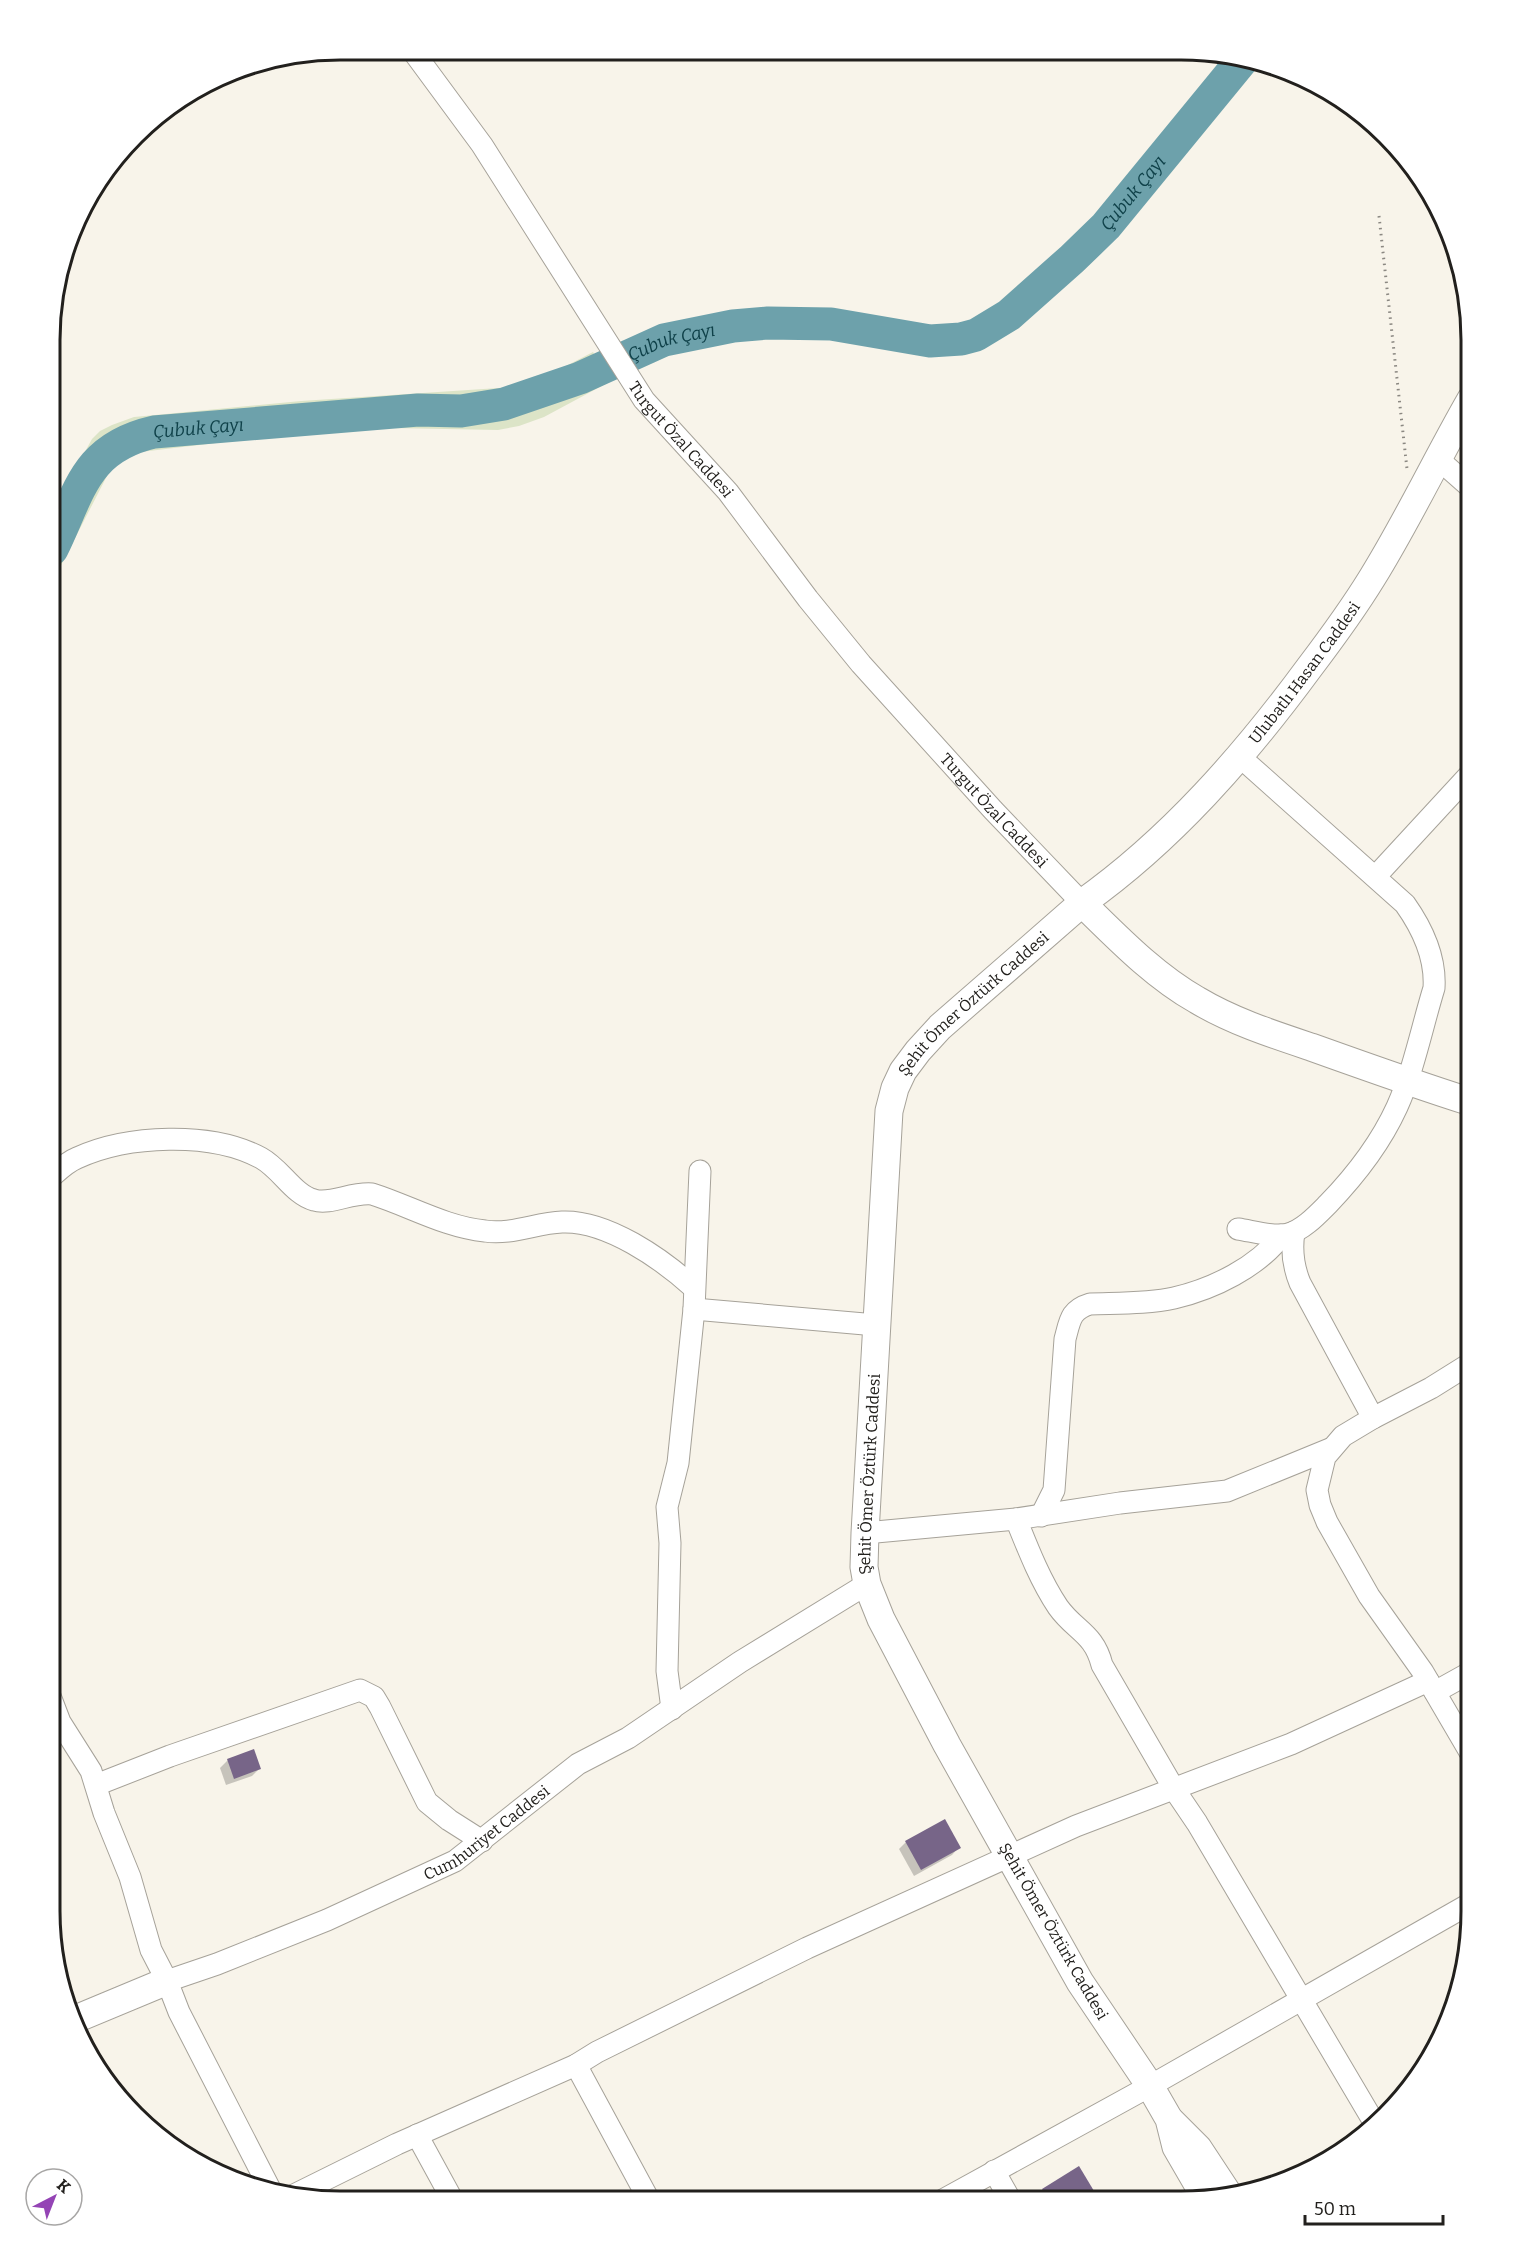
<svg xmlns="http://www.w3.org/2000/svg" width="1521" height="2251" font-family="Bitter,serif">
<rect width="100%" height="100%" fill="#f8f4ea"/>
<path fill="#dce4c7" d="M593,352L611,381L544,417L519,426L498,430L392,428L292,434L132,453L119,459L109,472L52,583V525L66,486L92,439L100,431L112,425L134,417L166,414L301,401L513,387L541,379Z"/>
<g fill="#0003">
<path d="M228,1760L259,1769L252,1776L226,1785L220,1768Z"/>
<path d="M906,1842L959,1847L952,1855L914,1876L899,1849Z"/>
<path d="M1078,2169L1098,2201H1032L1043,2190Z"/>
</g>
<g fill="none" stroke-linecap="round" stroke-linejoin="round">
<path stroke="#6da1ab" stroke-width="33" id="s1" d="M52,549C80,492 84,448 154,432L418,410L461,411L504,404L580,378L664,340L733,326L768,323L831,324L930,341L961,339L976,335L1009,315L1072,259L1106,226L1243,59"/>
</g>
<g fill="#776588">
<path d="M254,1749L261,1769L234,1779L227,1759Z"/>
<path d="M945,1819L961,1848L921,1870L905,1841Z"/>
<path d="M1079,2166L1100,2201H1049L1042,2189Z"/>
</g>
<g fill="none" stroke-linecap="round" stroke-linejoin="round">
<g stroke="#a6a299" stroke-width="23">
<g id="minor">
<path id="s2" d="M412,50L482,145L644,400L728,492L808,599L861,664L993,810L1082,903"/>
<path d="M1437,458L1471,488"/>
<path d="M1376,876L1471,773"/>
<path d="M51,1177C59,1170 67,1162 77,1158C127,1135 211,1131 261,1158C281,1169 294,1195 314,1200C331,1205 351,1192 372,1194C410,1206 445,1227 485,1231C511,1235 536,1223 562,1222C607,1220 662,1259 694,1288"/>
<path d="M1238,1229C1252,1231 1274,1238 1288,1234C1303,1230 1317,1215 1328,1204C1355,1176 1381,1142 1397,1107C1414,1069 1422,1027 1434,988C1436,957 1422,928 1405,904L1239,756"/>
<path d="M1294,1232C1291,1251 1293,1266 1300,1283L1373,1418"/>
<path d="M694,1309L876,1325"/>
<path d="M1041,1516L1054,1490L1065,1339C1070,1321 1070,1310 1090,1304C1117,1303 1148,1304 1174,1298C1213,1289 1258,1267 1282,1235"/>
<path d="M1016,1519C1028,1549 1040,1580 1058,1607C1075,1631 1094,1633 1102,1665L1174,1789L1197,1823L1375,2124"/>
<path d="M865,1533L1016,1519L1120,1503L1227,1491L1330,1449"/>
<path d="M1435,1692L1471,1672"/>
<path d="M50,1696L60,1722L91,1771L104,1813L130,1877L151,1950L167,1981L179,2012L271,2191"/>
<path d="M672,1709L667,1671L670,1543L667,1507L678,1463L694,1309L700,1171"/>
<path d="M1471,1754L1423,1672L1369,1596L1327,1522L1320,1505L1317,1490L1325,1457L1343,1436L1373,1418L1431,1388L1471,1363"/>
<path d="M96,1785L170,1756L360,1690L374,1697L380,1707L427,1802L449,1820L482,1841"/>
<path id="s3" d="M167,1981L217,1964L327,1920L455,1861L578,1764L628,1738L740,1662L867,1584"/>
<path d="M576,2065L649,2200"/>
<path d="M417,2135L452,2199"/>
<path d="M994,2171L1011,2201"/>
<path d="M292,2196L397,2144L576,2065L597,2052L807,1948L1076,1826L1291,1744L1428,1681"/>
<path d="M941,2201L1150,2086L1471,1903"/>
</g>
</g>
<g stroke="#a6a299" stroke-width="29">
<g id="tertiary">
<path d="M1082,903C1117,937 1153,975 1197,1000C1232,1021 1272,1034 1311,1047C1364,1066 1417,1085 1471,1102"/>
<path d="M71,2021L167,1981"/>
<path d="M1171,2121L1198,2148L1227,2192"/>
<path id="s4" d="M1205,2197L1176,2147L1169,2119L1150,2086L1080,1982L947,1745L881,1619L867,1584L864,1567L865,1533L889,1111L895,1088L903,1071L918,1051L940,1027L1082,903C1171,840 1245,755 1309,668C1331,639 1353,609 1372,578C1408,520 1437,458 1471,399"/>
</g>
</g>
<path stroke="#8b8882" stroke-width="3" stroke-dasharray="1.5 4.5" stroke-linecap="butt" d="M1379,216L1407,469"/>
<use href="#minor" stroke="#fff" stroke-width="21"/>
<use href="#tertiary" stroke="#fff" stroke-width="27"/>
</g>
<g text-anchor="middle" stroke-width="5" stroke-linejoin="round" paint-order="stroke">
<g font-size="16" fill="#22201d" stroke="#fff">
<text dy="6" stroke="none"><textPath href="#s2" startOffset="474">Turgut Özal Caddesi</textPath></text>
<text dy="6" stroke="none"><textPath href="#s4" startOffset="1786">Ulubatlı Hasan Caddesi</textPath></text>
<text dy="6" stroke="none"><textPath href="#s2" startOffset="960">Turgut Özal Caddesi</textPath></text>
<text dy="6" stroke="none"><textPath href="#s4" startOffset="1316">Şehit Ömer Öztürk Caddesi</textPath></text>
<text dy="6" stroke="none"><textPath href="#s4" startOffset="812">Şehit Ömer Öztürk Caddesi</textPath></text>
<text dy="6" stroke="none"><textPath href="#s3" startOffset="354">Cumhuriyet Caddesi</textPath></text>
<text transform="translate(1054 1931) rotate(60)" y="6">Şehit Ömer Öztürk Caddesi</text>
</g>
<g font-size="18" font-style="italic" fill="#0f4149" stroke="#fff">
<text dy="6" stroke="none"><textPath href="#s1" startOffset="1216">Çubuk Çayı</textPath></text>
<text dy="6" stroke="none"><textPath href="#s1" startOffset="694">Çubuk Çayı</textPath></text>
<text dy="6" stroke="none"><textPath href="#s1" startOffset="208">Çubuk Çayı</textPath></text>
</g>
</g>
<path d="M0 0H1521V2251H0ZM340 60H1181A280 280 0 0 1 1461 340V1911A280 280 0 0 1 1181 2191H340A280 280 0 0 1 60 1911V340A280 280 0 0 1 340 60Z" fill="#fff" fill-rule="evenodd"/>
<path fill="none" stroke="#22201d" stroke-width="3" d="M340 60H1181A280 280 0 0 1 1461 340V1911A280 280 0 0 1 1181 2191H340A280 280 0 0 1 60 1911V340A280 280 0 0 1 340 60Z"/>
<g transform="translate(54 2197) rotate(42)"><circle r="28" fill="#ffffff" stroke="#a7a6a5" stroke-width="1.5"/>
<path d="M0-4.5L10 22L0 15L-10 22Z" fill="#9444b5"/>
<text y="-9" font-size="16" font-weight="bold" text-anchor="middle" fill="#22201d">K</text>
</g>
<path d="M1305 2215v9h138v-9" fill="none" stroke="#22201d" stroke-width="3"/>
<text x="1314" y="2215" font-size="18" fill="#22201d" stroke="#ffffff" stroke-width="4.5" paint-order="stroke">50 m</text>
</svg>
